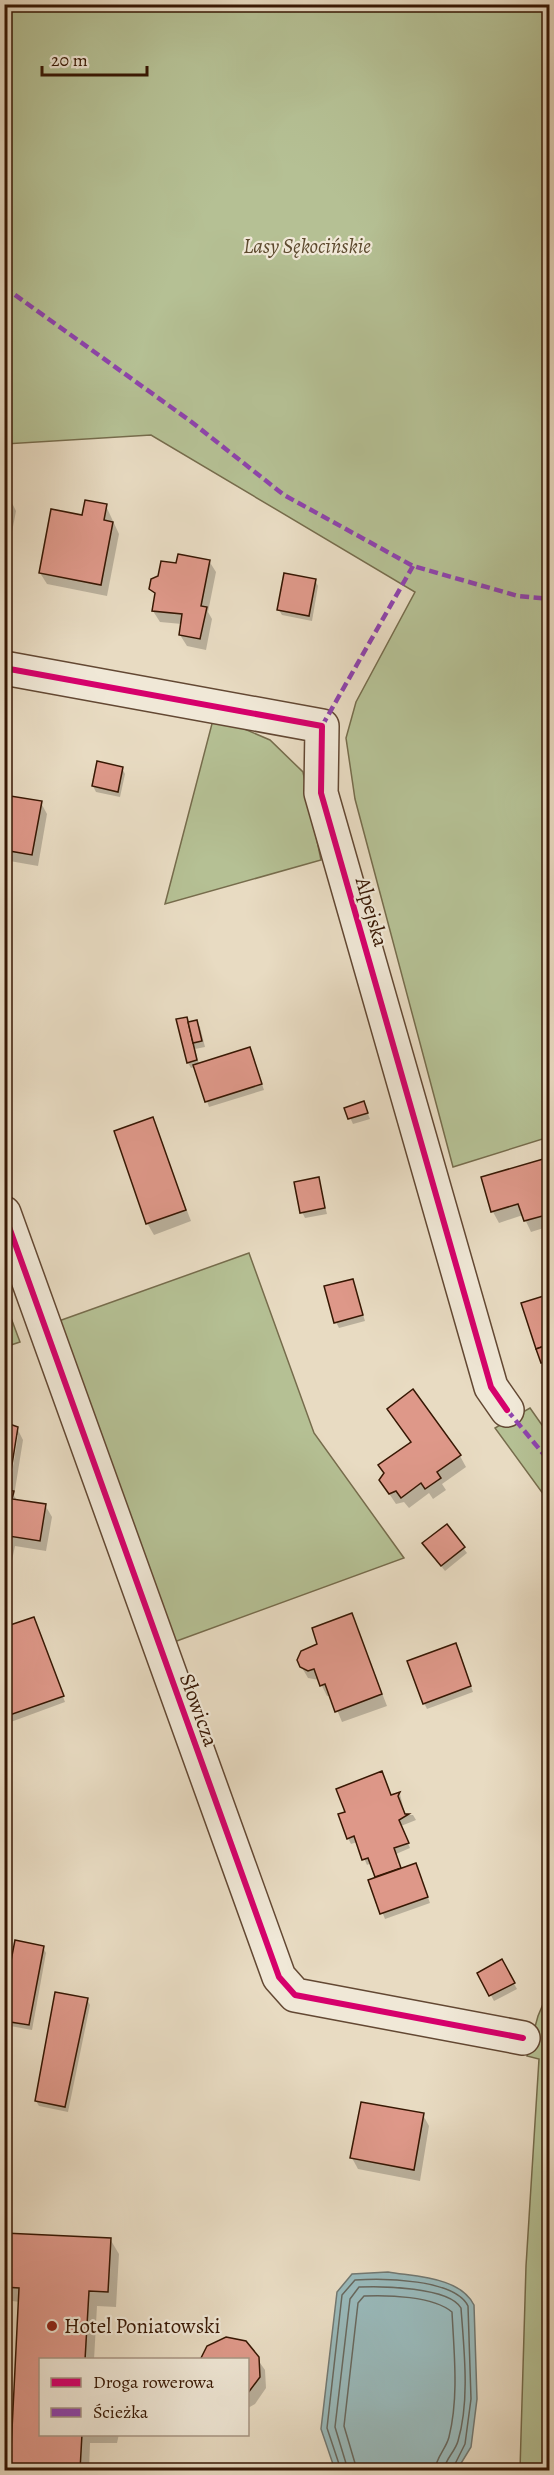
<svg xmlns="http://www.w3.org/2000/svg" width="554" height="2475" font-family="Alegreya,serif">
<rect width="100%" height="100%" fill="#e8dbc2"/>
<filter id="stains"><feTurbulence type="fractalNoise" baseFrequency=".00333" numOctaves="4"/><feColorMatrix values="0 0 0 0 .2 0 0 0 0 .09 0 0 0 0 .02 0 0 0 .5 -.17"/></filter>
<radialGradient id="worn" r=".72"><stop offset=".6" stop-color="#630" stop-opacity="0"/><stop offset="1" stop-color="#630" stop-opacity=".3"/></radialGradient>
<g fill="#b5c094" stroke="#766c4c" stroke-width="1.5">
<path d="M5,4L549,5V1137L453,1167L355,799L346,738L356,702L415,592L151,435L5,444Z"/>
<path d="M214,716L270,740L303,772L321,860L165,904Z"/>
<path d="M249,1253L314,1433L404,1558L174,1642L56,1322Z"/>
<path d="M4,1299L20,1342L5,1347H4Z"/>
<path d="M530,1408L549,1435V1502L495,1428Z"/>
<path d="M549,1990V2470H520L526,2266L539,2059L527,2056L538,2016Z"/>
</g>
<path fill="#99b9ba" stroke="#727871" stroke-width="1.5" d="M388,2272C417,2277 460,2277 474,2305L477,2399L471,2447L457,2470H335L321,2429L337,2292L352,2274Z"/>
<g fill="#0003" fill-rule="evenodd">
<path d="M4,498L10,499L16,511L4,574Z"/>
<path d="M106,506L119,534L107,596L47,584L40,573L83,517Z"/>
<path d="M209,561L216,572L208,612L212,619L206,650L187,646L180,635L182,624L160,622L153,611L156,597L151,588Z"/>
<path d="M315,580L318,586L312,621L282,615L279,610Z"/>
<path d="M122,768L125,774L120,797L96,792L93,786Z"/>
<path d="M4,796L41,803L47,814L38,866L4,860Z"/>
<path d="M178,1020L189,1023L197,1022L200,1027L205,1047L195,1049L199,1064L250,1049L264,1090L209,1107L195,1067L191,1068L188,1063Z"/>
<path d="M346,1109H366L370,1119L353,1124Z"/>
<path d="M152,1119L191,1221L154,1235L147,1223Z"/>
<path d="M550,1159V1226L531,1232L523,1215L499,1223L493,1212L483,1178Z"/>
<path d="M318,1179L327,1214L305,1218L302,1212Z"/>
<path d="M352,1280L365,1321L339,1328L336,1322Z"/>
<path d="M550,1295V1367L546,1368L523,1304Z"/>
<path d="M389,1409L460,1456L466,1467L442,1484L446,1490L433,1499L429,1493L409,1508L404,1502L396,1504L388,1492L412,1443Z"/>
<path d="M4,1425L17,1428L23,1440L14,1496L18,1501L45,1505L52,1517L46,1551L15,1546L11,1565L4,1564ZM15,1435H18L8,1498L5,1497Z"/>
<path d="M447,1526L467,1553L445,1571L428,1549Z"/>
<path d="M352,1615L387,1706L342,1722L331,1695L327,1696L319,1680L308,1678L301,1666Z"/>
<path d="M34,1619L65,1702L8,1723L5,1717L4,1629Z"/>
<path d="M459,1650L473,1692L427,1709L424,1703Z"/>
<path d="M400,1794L405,1815H413L416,1820L401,1826L410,1848L396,1854L401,1870H418L430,1903L385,1919L370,1881L377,1878L371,1863L367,1865L357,1842L351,1844L348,1838L391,1796Z"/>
<path d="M43,1947L46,1953L32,2030L5,2025L4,2005Z"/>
<path d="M501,1961L517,1989L494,2001L479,1973Z"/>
<path d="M87,1999L90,2005L68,2112L39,2106L36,2101Z"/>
<path d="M423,2115L429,2126L420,2181L358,2169L352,2158Z"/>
<path d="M110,2239L119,2254L116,2307L97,2306L94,2360H40V2434H119L117,2443H90L89,2470H12L20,2302L12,2301L4,2289V2254Z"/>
<path d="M237,2339L245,2342L265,2370L266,2388L255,2404L248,2408V2360L203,2355L217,2341Z"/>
</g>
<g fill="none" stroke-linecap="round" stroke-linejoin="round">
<g stroke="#68685e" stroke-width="1.5">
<path d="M341,2470L327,2428L342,2295L355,2280C383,2278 455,2279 468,2306L471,2399L465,2444L452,2470"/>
<path d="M348,2470L335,2427L350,2299L359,2287C381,2286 449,2287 461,2308C464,2350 470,2400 458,2441C455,2452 445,2459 444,2470"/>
<path d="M357,2470L344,2426L358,2303L364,2296C388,2295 433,2296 452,2312C454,2353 459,2397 449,2437C446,2449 436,2457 435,2470"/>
</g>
</g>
<g fill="#de9889" stroke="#371703" stroke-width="1.5">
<path d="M4,497L11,498L4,532Z"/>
<path d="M85,500L107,504L104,520L113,522L101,585L39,573L51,509L82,515Z"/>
<path d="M178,554L210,560L201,606L207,607L200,639L179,635L182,614L152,611L155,593L149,589L151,579L158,576L161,561L176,563Z"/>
<path d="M284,573L316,579L309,616L277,610Z"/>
<path d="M97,761L123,767L118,792L92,786Z"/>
<path d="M4,795L42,801L32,855L4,850Z"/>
<path d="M187,1017L197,1060L187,1063L176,1019Z"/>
<path d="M197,1020L202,1041L193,1043L188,1022Z"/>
<path d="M250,1047L262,1084L205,1102L193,1065Z"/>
<path d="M364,1101L368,1113L348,1119L344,1108Z"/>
<path d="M153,1117L186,1210L146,1224L114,1131Z"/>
<path d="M550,1157V1214L524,1221L518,1204L491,1212L481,1177Z"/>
<path d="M319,1177L325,1208L300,1213L294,1182Z"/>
<path d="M353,1279L363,1315L334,1323L324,1286Z"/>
<path d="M550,1294V1344L536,1349L521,1303Z"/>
<path d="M550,1344V1360L541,1363L536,1349Z"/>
<path d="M413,1389L461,1455L437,1472L441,1478L425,1489L421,1483L401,1498L396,1491L389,1494L379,1480L384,1473L378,1465L411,1442L387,1409Z"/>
<path d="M4,1422L18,1427L8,1490L14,1491L12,1499L46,1504L40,1541L9,1536L5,1554Z"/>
<path d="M447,1524L465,1547L441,1566L422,1543Z"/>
<path d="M352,1613L382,1694L335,1712L325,1684L320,1686L314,1669L308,1671L300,1667L297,1660L301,1651L317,1644L312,1628Z"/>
<path d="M34,1617L64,1696L4,1717V1627Z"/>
<path d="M456,1643L471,1686L423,1704L407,1661Z"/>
<path d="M382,1771L391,1795L400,1792L398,1796L405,1814H409L399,1820L409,1843L394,1848L401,1868L375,1877L368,1858L362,1860L354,1836L347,1839L338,1814L345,1812L336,1789Z"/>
<path d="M416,1863L428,1897L380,1914L368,1880Z"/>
<path d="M15,1940L44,1946L29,2025L4,2021V1997Z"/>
<path d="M502,1959L515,1983L489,1996L477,1973Z"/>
<path d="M55,1992L88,1998L65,2107L35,2101Z"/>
<path d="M361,2102L424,2113L414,2170L350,2158Z"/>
<path d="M4,2233L111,2238L108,2292L89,2291L85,2360H40V2434H82L80,2470H10L19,2288L4,2287Z"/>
<path d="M226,2337L246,2341L259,2357L260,2377L248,2393V2360H200L207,2346Z"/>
</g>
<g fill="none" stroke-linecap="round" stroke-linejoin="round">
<g stroke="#634833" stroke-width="36">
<g id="minor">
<path d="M4,668L322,726L321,793L491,1387L507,1410"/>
<path d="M4,1213L279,1977L295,1995L523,2038"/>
</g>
</g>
<use href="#minor" stroke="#f0e8d7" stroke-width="33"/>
<g stroke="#8e44ad" stroke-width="4.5" stroke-dasharray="9 4.5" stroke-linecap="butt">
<path d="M4,287L189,420L284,495L413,566L518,596L550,599"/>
<path d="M322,726L413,566"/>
<path d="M507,1410L550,1462"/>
</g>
<g stroke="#f0e8d7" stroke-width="10">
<g id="cycleway">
<path d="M4,668L322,726L321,793L491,1387L507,1410"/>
<path d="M4,1213L279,1977L295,1995L523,2038"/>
</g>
</g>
<use href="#cycleway" stroke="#d6006c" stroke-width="6"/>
</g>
<circle fill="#8f2418" stroke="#f0e8d7" stroke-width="2" cx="52" cy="2326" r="6"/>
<g text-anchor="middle" stroke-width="4.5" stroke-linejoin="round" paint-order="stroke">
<g font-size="21" font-style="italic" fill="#5d4a2e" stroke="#f0e8d7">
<text x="307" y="253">Lasy Sękocińskie</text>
</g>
<g font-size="21" fill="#371703" stroke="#f0e8d7">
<text transform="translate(372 912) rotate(74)" y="7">Alpejska</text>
<text transform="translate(199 1710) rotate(70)" y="7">Słowicza</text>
</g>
<g font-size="21" fill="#371703" stroke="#f0e8d7" text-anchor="start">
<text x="64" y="2333">Hotel Poniatowski</text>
</g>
</g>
<rect width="554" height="2475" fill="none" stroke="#e8dbc2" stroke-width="24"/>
<rect x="6" y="6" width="542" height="2463" fill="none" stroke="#371703" stroke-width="3"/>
<rect x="12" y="12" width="530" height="2451" fill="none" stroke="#371703" stroke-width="1.5"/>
<rect x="39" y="2358" width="210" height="78" fill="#f0e8d7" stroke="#a69482" stroke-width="1.5"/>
<rect x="51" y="2378" width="30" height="9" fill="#d6006c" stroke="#a69482" stroke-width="1.5"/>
<text x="93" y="2388" font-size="18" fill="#371703">Droga rowerowa</text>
<rect x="51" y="2408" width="30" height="9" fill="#8e44ad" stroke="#a69482" stroke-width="1.5"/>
<text x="93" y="2418" font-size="18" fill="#371703">Ścieżka</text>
<path d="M42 66v9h105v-9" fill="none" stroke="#371703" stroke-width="3"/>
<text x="51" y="66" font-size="18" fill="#371703" stroke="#f0e8d7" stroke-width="4.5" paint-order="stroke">20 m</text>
<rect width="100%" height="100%" filter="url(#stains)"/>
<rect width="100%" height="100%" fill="url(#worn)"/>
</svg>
